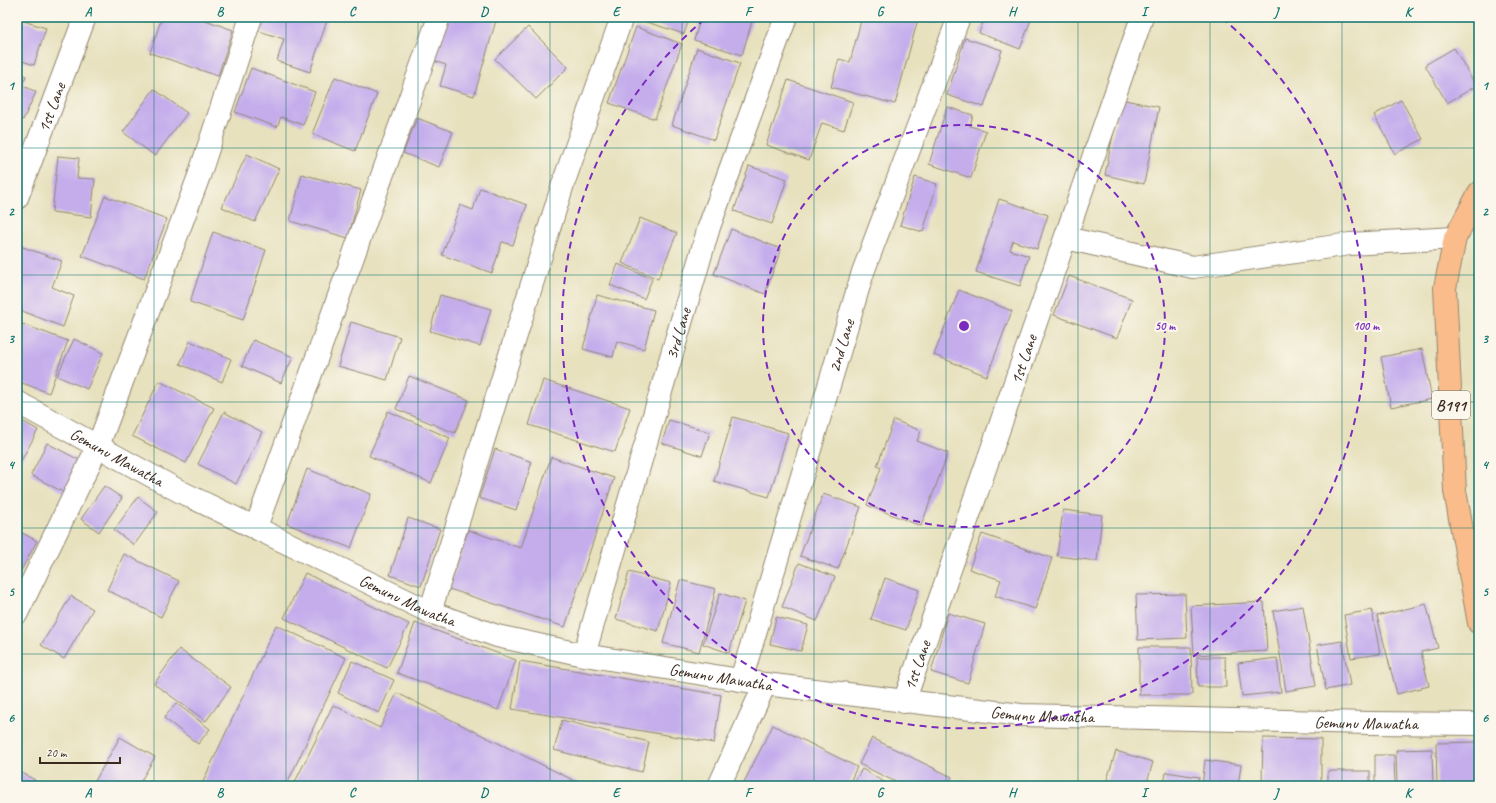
<svg xmlns="http://www.w3.org/2000/svg" width="1496" height="803" font-family="Caveat,sans-serif">
<rect width="100%" height="100%" fill="#fbf7ec"/>
<filter id="ink" filterUnits="userSpaceOnUse"><feTurbulence type="fractalNoise" baseFrequency=".025" numOctaves="2"/><feDisplacementMap in="SourceGraphic" scale="8" xChannelSelector="R" yChannelSelector="G"/><feConvolveMatrix kernelMatrix="1 2 1 2 8 2 1 2 1" color-interpolation-filters="sRGB"/></filter>
<filter id="wash" filterUnits="userSpaceOnUse"><feTurbulence type="fractalNoise" baseFrequency=".012" numOctaves="4" result="noise"/><feDisplacementMap in="SourceGraphic" scale="16" xChannelSelector="R" yChannelSelector="G"/><feGaussianBlur stdDeviation="0.9" result="paint"/><feColorMatrix in="noise" values="0 0 0 0 0 0 0 0 0 0 0 0 0 0 0 0 0 1.4 0 .05"/><feComposite in="paint" operator="in"/></filter>
<g filter="url(#wash)">
<rect width="100%" height="100%" fill="#e7e1be"/>
<g id="blocks">
<g fill="#c5adec">
<path d="M162,17H197L233,30L218,76L150,53Z"/>
<path d="M260,17H328L310,72L277,61L284,39L256,30Z"/>
<path d="M447,17H497L474,96L440,86L446,65L434,61Z"/>
<path d="M631,17H690L684,34Z"/>
<path d="M701,17L753,18L742,55L694,40Z"/>
<path d="M862,17H911L918,19L895,104L831,87L839,59L850,62Z"/>
<path d="M916,17H937L935,23Z"/>
<path d="M985,17H1032L1020,49L979,33Z"/>
<path d="M17,19L46,28L34,65L17,59Z"/>
<path d="M528,27L568,67L536,99L495,59Z"/>
<path d="M636,27L682,44L655,119L609,103Z"/>
<path d="M965,38L1002,50L984,107L947,95Z"/>
<path d="M697,48L740,63L714,140L672,125Z"/>
<path d="M1454,48L1476,86L1447,103L1425,65Z"/>
<path d="M251,68L315,92L303,125L281,117L277,127L235,112Z"/>
<path d="M17,72L26,76L22,85L36,92L23,120L17,117Z"/>
<path d="M335,77L377,94L355,151L312,134Z"/>
<path d="M788,80L853,102L844,130L822,123L809,160L766,145Z"/>
<path d="M154,89L187,113L155,156L123,132Z"/>
<path d="M1120,99L1159,107L1144,184L1105,175Z"/>
<path d="M1401,100L1423,139L1395,154L1374,115Z"/>
<path d="M947,107L973,115L970,126L986,131L971,178L929,164Z"/>
<path d="M417,118L453,132L439,167L403,153Z"/>
<path d="M247,154L279,169L255,222L222,207Z"/>
<path d="M58,156L79,158L77,178L95,179L91,217L52,212Z"/>
<path d="M749,166L787,179L772,224L734,211Z"/>
<path d="M302,174L361,190L348,238L290,221Z"/>
<path d="M915,177L937,184L923,232L900,225Z"/>
<path d="M480,188L527,205L513,245L502,242L492,273L442,255L460,205L473,210Z"/>
<path d="M105,196L167,219L144,279L82,256Z"/>
<path d="M999,199L1048,215L1037,249L1013,241L1010,250L1029,256L1020,286L976,272Z"/>
<path d="M640,218L677,233L658,279L622,263Z"/>
<path d="M731,229L781,249L765,294L714,274Z"/>
<path d="M213,232L266,250L243,320L190,302Z"/>
<path d="M20,246L62,261L52,287L74,296L63,327L17,309V254Z"/>
<path d="M618,264L652,279L644,299L610,285Z"/>
<path d="M1069,276L1132,299L1117,338L1054,315Z"/>
<path d="M959,290L1012,311L987,376L934,355Z"/>
<path d="M440,295L491,309L480,346L430,331Z"/>
<path d="M597,295L654,310L644,349L617,341L613,357L583,349Z"/>
<path d="M17,322L68,341L49,393L17,381Z"/>
<path d="M351,322L400,337L387,380L338,366Z"/>
<path d="M74,339L103,353L87,389L57,376Z"/>
<path d="M253,340L293,357L281,383L242,366Z"/>
<path d="M190,341L231,359L222,382L180,364Z"/>
<path d="M1422,349L1432,399L1391,407L1381,357Z"/>
<path d="M409,376L469,400L455,433L396,409Z"/>
<path d="M543,380L630,408L615,452L529,425Z"/>
<path d="M159,381L214,408L186,463L132,436Z"/>
<path d="M388,411L450,438L431,483L369,456Z"/>
<path d="M224,412L262,432L236,484L198,464Z"/>
<path d="M733,417L788,433L769,497L714,481Z"/>
<path d="M17,418L38,430L17,468Z"/>
<path d="M669,420L710,432L702,456L662,443Z"/>
<path d="M894,420L921,431L917,441L948,453L921,526L867,505L881,468L877,466Z"/>
<path d="M47,443L81,461L65,493L31,475Z"/>
<path d="M495,449L532,462L516,510L479,498Z"/>
<path d="M551,457L614,478L565,627L449,589L468,530L521,548Z"/>
<path d="M307,469L371,494L351,548L287,524Z"/>
<path d="M104,486L122,498L99,532L81,519Z"/>
<path d="M823,494L861,507L838,569L800,556Z"/>
<path d="M138,497L158,512L134,545L114,530Z"/>
<path d="M1063,510L1102,515L1097,561L1057,556Z"/>
<path d="M408,518L440,529L421,586L390,575Z"/>
<path d="M17,530L37,541L17,578Z"/>
<path d="M982,534L1052,558L1035,609L995,596L1001,580L969,569Z"/>
<path d="M124,554L179,581L161,617L107,590Z"/>
<path d="M799,563L835,577L817,621L782,607Z"/>
<path d="M629,572L671,583L658,631L616,619Z"/>
<path d="M305,573L409,624L387,668L284,618Z"/>
<path d="M885,578L919,590L906,630L871,619Z"/>
<path d="M680,580L716,589L699,652L663,643Z"/>
<path d="M720,593L745,601L729,653L703,644Z"/>
<path d="M1185,594L1187,638L1138,640L1136,595Z"/>
<path d="M71,596L93,609L64,659L41,645Z"/>
<path d="M1264,602L1267,651L1194,655L1191,606Z"/>
<path d="M1426,604L1438,648L1421,652L1429,686L1397,694L1377,616Z"/>
<path d="M1303,606L1316,686L1286,691L1273,611Z"/>
<path d="M1372,610L1380,654L1351,658L1344,615Z"/>
<path d="M948,613L985,624L968,683L931,672Z"/>
<path d="M776,617L808,625L801,651L770,644Z"/>
<path d="M415,623L516,660L498,710L397,673Z"/>
<path d="M276,625L346,658L286,786H201Z"/>
<path d="M1342,641L1350,685L1326,690L1317,645Z"/>
<path d="M1139,647H1191L1192,695H1139Z"/>
<path d="M179,649L231,687L206,721L154,684Z"/>
<path d="M1197,657H1225L1226,687H1198Z"/>
<path d="M1277,658L1281,692L1242,696L1238,663Z"/>
<path d="M352,661L394,680L379,713L338,693Z"/>
<path d="M520,661L721,695L714,743L512,709Z"/>
<path d="M397,693L585,786H293L333,705L380,728Z"/>
<path d="M176,703L210,729L198,744L164,718Z"/>
<path d="M562,720L649,742L642,772L554,750Z"/>
<path d="M773,725L857,767L848,786H742Z"/>
<path d="M120,737L155,757L138,786H105L95,781Z"/>
<path d="M872,738L952,777L947,786H904L859,764Z"/>
<path d="M1263,738L1321,739V786H1281V784H1262Z"/>
<path d="M1479,742V786H1437L1436,743Z"/>
<path d="M1432,749L1433,786H1397L1396,750Z"/>
<path d="M1116,751L1153,762L1146,786H1105Z"/>
<path d="M1375,755H1394L1395,786H1375Z"/>
<path d="M1205,760L1241,765L1238,786H1202Z"/>
<path d="M862,769L891,786H852Z"/>
<path d="M17,770L35,780L31,786H17Z"/>
<rect x="1328" y="771" width="42" height="15"/>
<path d="M1166,772L1199,777L1198,786H1164Z"/>
</g>
</g>
</g>
<g filter="url(#ink)">
<use href="#blocks" fill-opacity="0" stroke="#91866e" stroke-width="1"/>
<g fill="none" stroke-linecap="round" stroke-linejoin="round">
<g stroke="#91866e" stroke-width="24">
<g id="street">
<path id="s1" d="M17,198L85,17"/>
<path d="M1066,238L1193,267L1350,244L1455,238"/>
<path id="s2" d="M17,402L181,492L430,612L497,636L584,655L765,684L1021,715L1369,723L1479,724"/>
<path d="M256,527L439,17"/>
<path d="M430,612L563,184L622,17"/>
<path d="M17,613L98,446L199,176L251,17"/>
<path id="s3" d="M584,655L709,227L786,17"/>
<path id="s4" d="M741,680L863,272L959,17"/>
<path id="s5" d="M904,702L1142,17"/>
<path d="M719,786L765,684"/>
</g>
</g>
<g stroke="#91866e" stroke-width="24">
<path id="primary" d="M1479,193L1455,238L1445,288L1455,491L1479,623"/>
</g>
<use href="#street" stroke="#fff" stroke-width="22"/>
<use href="#primary" stroke="#fabc8b" stroke-width="22"/>
</g>
</g>
<path fill="none" stroke="#0f766e" stroke-width="1" stroke-opacity="0.55" d="M154,17V786M286,17V786M418,17V786M550,17V786M682,17V786M814,17V786M946,17V786M1078,17V786M1210,17V786M1342,17V786M17,148H1479M17,275H1479M17,402H1479M17,528H1479M17,654H1479"/>
<g fill="none" stroke="#7b2cbf" stroke-width="2" stroke-dasharray="7 5">
<circle cx="964" cy="326" r="201"/>
<path d="M1222 18A402 402 0 1 1 706 18"/>
</g>
<g text-anchor="middle" stroke-width="4" stroke-linejoin="round" paint-order="stroke">
<rect fill="#fbf7ec" stroke="#75685c" stroke-width="1" x="1432" y="391" width="38" height="28" rx="3"/>
<g font-size="16" font-weight="bold" fill="#3b2a1e">
<text x="1451" y="411">B191</text>
</g>
<g font-size="17" fill="#3b2a1e" stroke="#fbf7ec">
<text dy="6" stroke="none"><textPath href="#s1" startOffset="97">1st Lane</textPath></text>
<text dy="6" stroke="none"><textPath href="#s3" startOffset="335">3rd Lane</textPath></text>
<text dy="6" stroke="none"><textPath href="#s4" startOffset="349">2nd Lane</textPath></text>
<text dy="6" stroke="none"><textPath href="#s5" startOffset="363">1st Lane</textPath></text>
<text dy="6" stroke="none"><textPath href="#s2" startOffset="114">Gemunu Mawatha</textPath></text>
<text dy="6" stroke="none"><textPath href="#s2" startOffset="438">Gemunu Mawatha</textPath></text>
<text dy="6" stroke="none"><textPath href="#s5" startOffset="39">1st Lane</textPath></text>
<text dy="6" stroke="none"><textPath href="#s2" startOffset="762">Gemunu Mawatha</textPath></text>
<text dy="6" stroke="none"><textPath href="#s2" startOffset="1086">Gemunu Mawatha</textPath></text>
<text dy="6" stroke="none"><textPath href="#s2" startOffset="1410">Gemunu Mawatha</textPath></text>
</g>
</g>
<circle cx="964" cy="326" r="6" fill="#7b2cbf" stroke="#fbf7ec" stroke-width="2"/>
<g font-size="12" text-anchor="middle" font-weight="bold" fill="#7b2cbf" stroke="#fbf7ec" stroke-width="4" stroke-linejoin="round" paint-order="stroke">
<text x="1165" y="330">50 m</text>
<text x="1366" y="330">100 m</text>
</g>
<rect width="1496" height="803" fill="none" stroke="#fbf7ec" stroke-width="44"/>
<path d="M40 757v6h80v-6" fill="none" stroke="#3b2a1e" stroke-width="2"/>
<text x="46" y="757" font-size="12" fill="#3b2a1e" stroke="#fbf7ec" stroke-width="3" paint-order="stroke">20 m</text>
<rect x="22" y="22" width="1452" height="759" fill="none" stroke="#0f766e" stroke-width="1.5"/>
<g font-size="13" text-anchor="middle" font-weight="bold" fill="#0f766e">
<text x="88" y="16">A</text>
<text x="220" y="16">B</text>
<text x="352" y="16">C</text>
<text x="484" y="16">D</text>
<text x="616" y="16">E</text>
<text x="748" y="16">F</text>
<text x="880" y="16">G</text>
<text x="1012" y="16">H</text>
<text x="1144" y="16">I</text>
<text x="1276" y="16">J</text>
<text x="1408" y="16">K</text>
<text x="11" y="90">1</text>
<text x="1485" y="90">1</text>
<text x="11" y="216">2</text>
<text x="1485" y="216">2</text>
<text x="11" y="343">3</text>
<text x="1485" y="343">3</text>
<text x="11" y="469">4</text>
<text x="1485" y="469">4</text>
<text x="11" y="596">5</text>
<text x="1485" y="596">5</text>
<text x="11" y="722">6</text>
<text x="1485" y="722">6</text>
<text x="88" y="797">A</text>
<text x="220" y="797">B</text>
<text x="352" y="797">C</text>
<text x="484" y="797">D</text>
<text x="616" y="797">E</text>
<text x="748" y="797">F</text>
<text x="880" y="797">G</text>
<text x="1012" y="797">H</text>
<text x="1144" y="797">I</text>
<text x="1276" y="797">J</text>
<text x="1408" y="797">K</text>
</g>
</svg>
